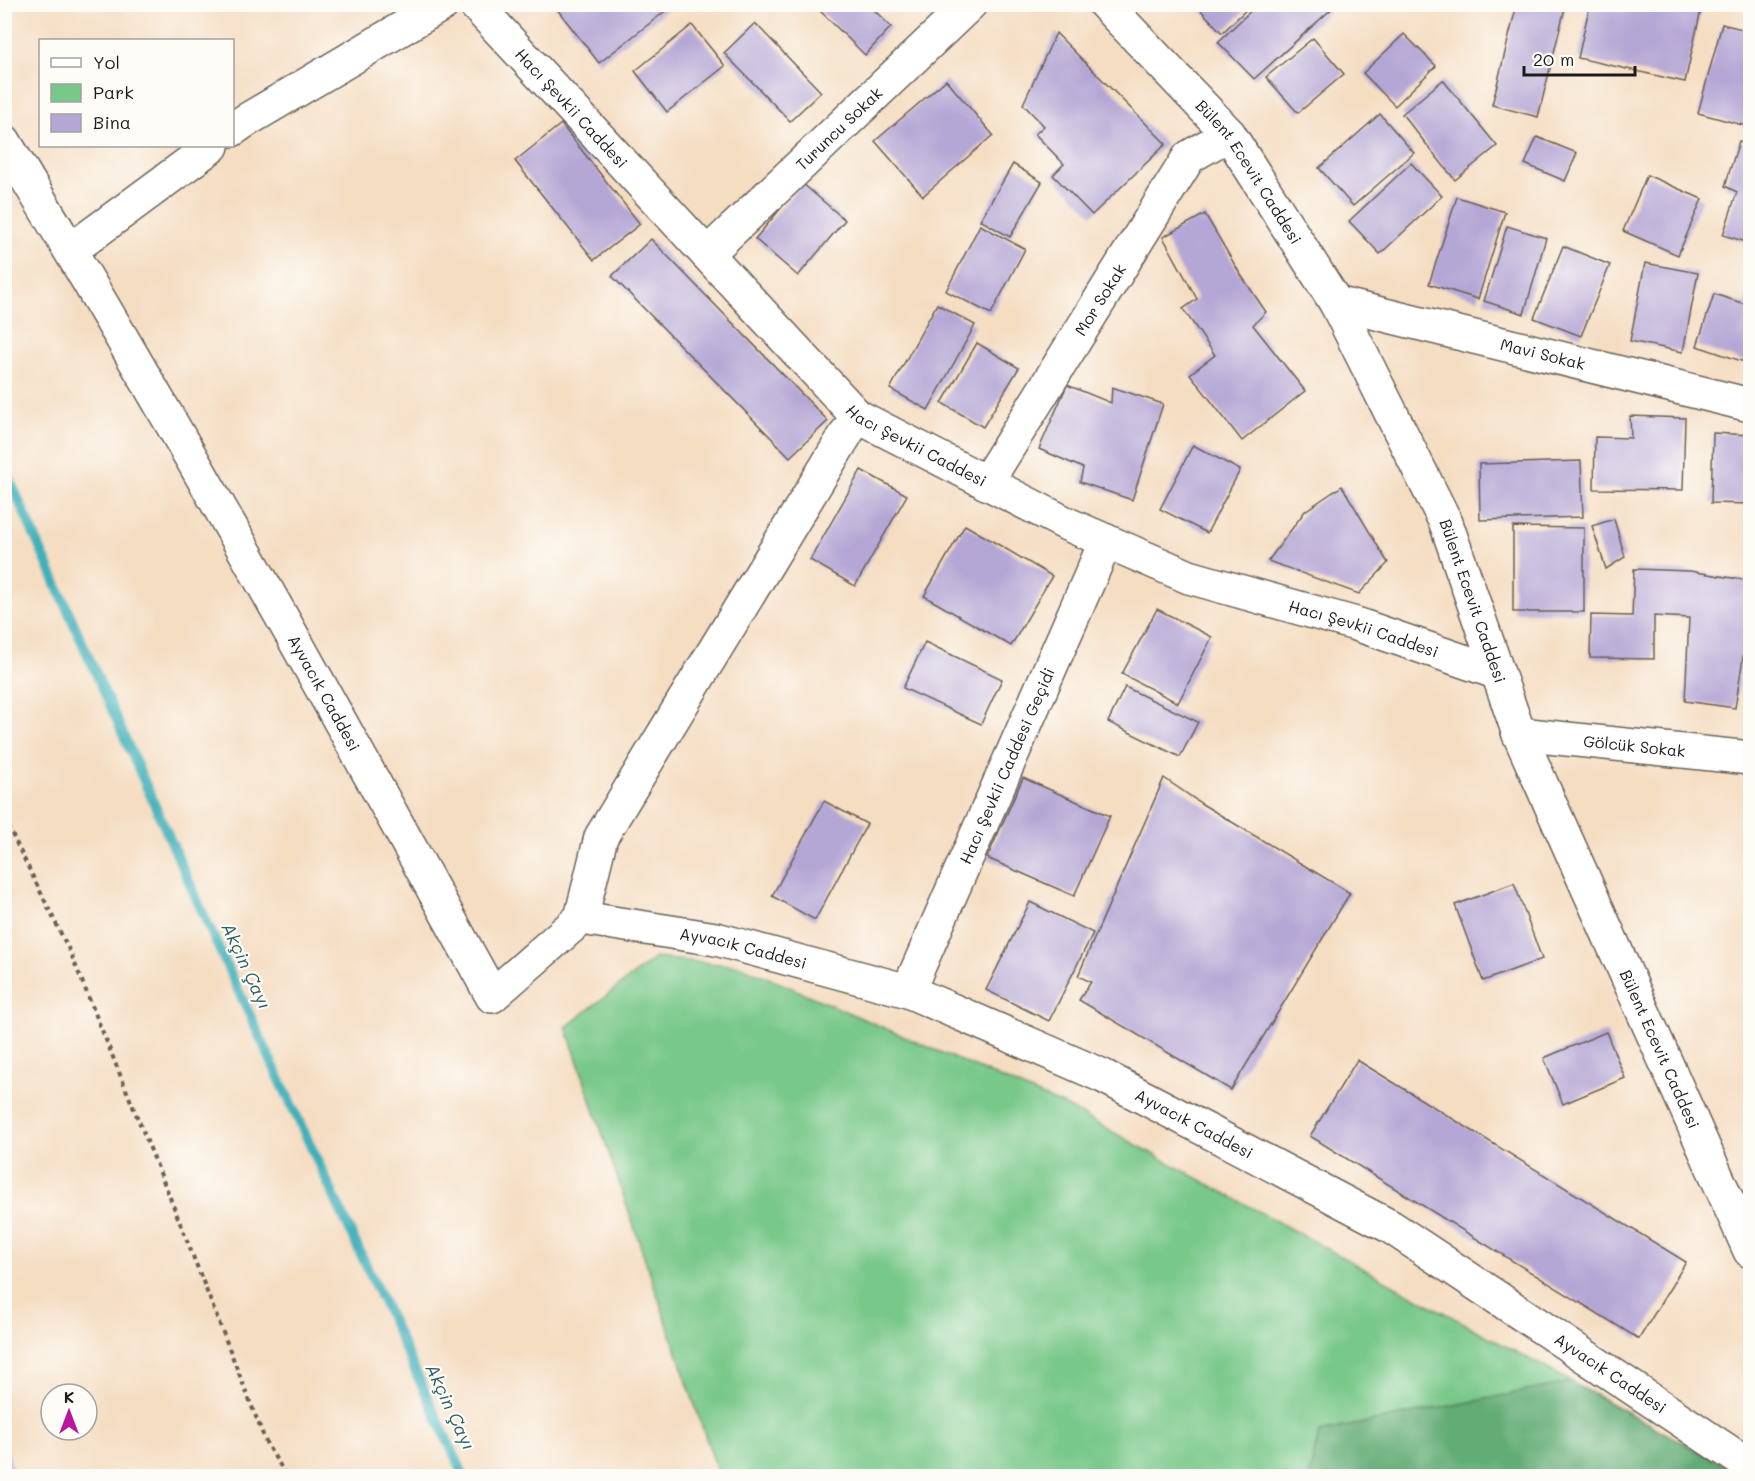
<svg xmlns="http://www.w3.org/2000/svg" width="1755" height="1481" font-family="Mali,sans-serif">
<rect width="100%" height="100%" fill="#fdfcf7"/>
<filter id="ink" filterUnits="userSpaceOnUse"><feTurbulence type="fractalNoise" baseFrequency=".0167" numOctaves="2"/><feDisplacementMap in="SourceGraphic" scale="12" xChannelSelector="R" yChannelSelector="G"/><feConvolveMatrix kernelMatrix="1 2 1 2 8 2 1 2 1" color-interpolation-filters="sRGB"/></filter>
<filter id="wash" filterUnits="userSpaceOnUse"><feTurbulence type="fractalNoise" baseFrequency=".008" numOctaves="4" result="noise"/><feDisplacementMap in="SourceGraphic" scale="24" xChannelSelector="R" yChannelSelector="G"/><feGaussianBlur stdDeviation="1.35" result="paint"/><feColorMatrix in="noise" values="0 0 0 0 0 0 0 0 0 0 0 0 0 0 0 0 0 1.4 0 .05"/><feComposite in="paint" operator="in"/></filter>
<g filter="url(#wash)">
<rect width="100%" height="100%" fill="#f5ddc2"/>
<path fill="#78c889" stroke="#4a7252" stroke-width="1.5" d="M655,958L741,966L1067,1107L1744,1476H719L566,1027Z"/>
<path fill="#62ac75" stroke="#3f6448" stroke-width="1.5" d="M1571,1382L1744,1476H1309L1319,1432Z"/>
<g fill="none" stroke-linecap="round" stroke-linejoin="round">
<path stroke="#40b0ba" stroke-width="10" d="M4,467L214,938L464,1476"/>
</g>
<g id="blocks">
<g fill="#b5a7d5">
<path d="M553,4H664L668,9L599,63Z"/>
<path d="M813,4H868L891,27L865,55Z"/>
<path d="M1195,4H1252L1222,33Z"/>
<path d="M1258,4H1337L1254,79L1218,42Z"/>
<path d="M1517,4H1566L1538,117L1492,105Z"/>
<path d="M1590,4H1676L1701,10L1685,82L1578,58Z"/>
<path d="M755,23L821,92L790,121L724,53Z"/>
<path d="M1722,24L1750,31V127L1698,113Z"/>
<path d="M692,25L725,66L667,112L635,71Z"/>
<path d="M1056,33L1166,144L1092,215L1053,175L1064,164L1035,134L1044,126L1023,104Z"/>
<path d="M1404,34L1436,66L1395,106L1363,73Z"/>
<path d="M1313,38L1344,74L1298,113L1266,77Z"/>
<path d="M946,80L993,135L923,196L875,141Z"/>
<path d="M1443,80L1497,146L1455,180L1402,114Z"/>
<path d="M1380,114L1414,153L1353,206L1319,168Z"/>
<path d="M561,124L640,224L594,260L515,161Z"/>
<path d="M1537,137L1577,153L1565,181L1525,164Z"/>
<path d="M1739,141L1750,145V243L1723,235L1737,192L1725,186Z"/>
<path d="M1411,163L1442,196L1380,254L1349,221Z"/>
<path d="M1013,164L1042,182L1010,237L980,220Z"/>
<path d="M1647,175L1702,199L1678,255L1623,231Z"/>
<path d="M802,183L845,220L798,276L755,239Z"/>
<path d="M1457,197L1505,212L1478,299L1429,284Z"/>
<path d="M1205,214L1239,272L1266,312L1253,325L1305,391L1242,441L1190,374L1215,355L1183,309L1197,299L1163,237Z"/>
<path d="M980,225L1025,249L991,314L946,291Z"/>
<path d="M1507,226L1546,238L1524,314L1484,301Z"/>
<path d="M651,239L828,421L790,457L612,276Z"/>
<path d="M1563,246L1610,265L1581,336L1534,318Z"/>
<path d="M1645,263L1698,273L1683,352L1630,341Z"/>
<path d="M1750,290V364L1697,346L1714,294L1745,304Z"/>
<path d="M937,304L975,325L928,410L890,389Z"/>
<path d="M977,343L1019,368L983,427L942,403Z"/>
<path d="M1067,385L1111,403L1112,387L1163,404L1132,500L1080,482L1083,468L1039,449Z"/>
<path d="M1630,416L1685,418L1683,490L1594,489L1595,437L1631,438Z"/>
<path d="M1713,433L1750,435V504L1711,503Z"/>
<path d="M1193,445L1240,470L1207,533L1160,509Z"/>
<path d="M1581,461L1583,517L1480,520L1479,464Z"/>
<path d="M861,470L907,495L855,586L810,560Z"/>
<path d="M1342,486L1388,563L1359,594L1268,561L1305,511Z"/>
<path d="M1614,519L1625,557L1606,569L1592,526Z"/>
<path d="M965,525L1052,576L1011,646L924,596Z"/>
<path d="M1513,527L1584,528V612H1513Z"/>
<path d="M1634,569L1690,571L1750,581V614L1735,708L1685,701L1689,618L1654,616V659L1590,658L1591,615L1632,616Z"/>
<path d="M1157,609L1212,637L1178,703L1122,674Z"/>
<path d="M925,642L1002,679L981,724L903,688Z"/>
<path d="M1125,687L1198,722L1180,757L1108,722Z"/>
<path d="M1023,778L1110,816L1074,896L987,858Z"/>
<path d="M1164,778L1202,804L1350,893L1231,1090L1079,1000L1091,982L1078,976Z"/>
<path d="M824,801L867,824L815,920L772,896Z"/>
<path d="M1514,883L1542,959L1483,981L1455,905Z"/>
<path d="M1030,902L1093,933L1049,1021L986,990Z"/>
<path d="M1606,1032L1625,1078L1563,1104L1544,1058Z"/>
<path d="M1357,1060L1686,1262L1639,1339L1310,1136Z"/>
<path d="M4,1436L13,1472L4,1473Z"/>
</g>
</g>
</g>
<g filter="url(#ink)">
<use href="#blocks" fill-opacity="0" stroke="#686056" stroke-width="1.5"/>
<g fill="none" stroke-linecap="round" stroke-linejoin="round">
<g stroke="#686056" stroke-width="36">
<g id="minor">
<path id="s1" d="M475,4L857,416L1067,524L1189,577L1356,624L1498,673"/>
<path d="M232,130L245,121L443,4"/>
<path id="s2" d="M4,141C175,421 334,709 492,996L581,918L716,939L908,991L1103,1076L1391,1227L1750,1466"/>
<path d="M71,250L212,146"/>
<path id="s3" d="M707,254L970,4"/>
<path id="s4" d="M1336,303L1750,405"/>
<path id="s5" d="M986,483L1189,157L1229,134"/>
<path id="s6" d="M1519,734L1750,758"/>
<path d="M581,918L601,837L857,416"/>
<path id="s7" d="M908,991L1106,541"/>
</g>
</g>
<g stroke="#686056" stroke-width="36">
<g id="secondary">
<path id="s8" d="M1105,4L1229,134L1336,303L1446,523L1519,734L1750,1251"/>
</g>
</g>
<path stroke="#686056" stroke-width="4" stroke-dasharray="4.5 4.5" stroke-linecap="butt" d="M4,818L71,954L173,1205L267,1445L287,1476"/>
<use href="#minor" stroke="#fff" stroke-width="33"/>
<use href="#secondary" stroke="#fff" stroke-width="33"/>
</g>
</g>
<g text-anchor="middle" stroke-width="4.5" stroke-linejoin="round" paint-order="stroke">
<g font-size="16" fill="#1c1c1c" stroke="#fdfcf7">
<text dy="6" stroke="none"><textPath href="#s1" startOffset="142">Hacı Şevkii Caddesi</textPath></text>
<text dy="6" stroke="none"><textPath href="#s3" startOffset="182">Turuncu Sokak</textPath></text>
<text dy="6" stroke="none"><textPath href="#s8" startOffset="222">Bülent Ecevit Caddesi</textPath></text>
<text dy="6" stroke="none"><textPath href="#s5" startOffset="216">Mor Sokak</textPath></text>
<text dy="6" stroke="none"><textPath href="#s4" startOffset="213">Mavi Sokak</textPath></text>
<text dy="6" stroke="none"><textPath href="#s1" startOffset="628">Hacı Şevkii Caddesi</textPath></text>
<text dy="6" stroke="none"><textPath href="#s8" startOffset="708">Bülent Ecevit Caddesi</textPath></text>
<text dy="6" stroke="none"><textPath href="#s1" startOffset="1113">Hacı Şevkii Caddesi</textPath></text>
<text dy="6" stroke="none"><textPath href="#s2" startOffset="638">Ayvacık Caddesi</textPath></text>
<text dy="6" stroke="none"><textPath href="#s6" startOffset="116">Gölcük Sokak</textPath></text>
<text dy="6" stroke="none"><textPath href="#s7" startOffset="246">Hacı Şevkii Caddesi Geçidi</textPath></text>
<text dy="6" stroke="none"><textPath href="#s2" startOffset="1268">Ayvacık Caddesi</textPath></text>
<text dy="6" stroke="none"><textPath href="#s8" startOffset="1194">Bülent Ecevit Caddesi</textPath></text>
<text dy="6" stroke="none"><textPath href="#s2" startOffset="1754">Ayvacık Caddesi</textPath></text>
<text dy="6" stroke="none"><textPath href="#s2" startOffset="2240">Ayvacık Caddesi</textPath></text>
</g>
<g font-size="18" font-style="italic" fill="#2c5f63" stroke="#fdfcf7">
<text transform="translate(246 966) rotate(65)" y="6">Akçin Çayı</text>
<text transform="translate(450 1407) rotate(65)" y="6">Akçin Çayı</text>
</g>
</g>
<rect width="1755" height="1481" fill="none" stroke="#fdfcf7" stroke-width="24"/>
<rect x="39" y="39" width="195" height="108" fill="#fdfcf7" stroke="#a3a29f" stroke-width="1.5"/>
<rect x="51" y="58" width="30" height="9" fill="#ffffff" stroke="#a3a29f" stroke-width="1.5"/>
<text x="93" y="69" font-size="18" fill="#1c1c1c">Yol</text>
<rect x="51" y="84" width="30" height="18" fill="#78c889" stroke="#a3a29f" stroke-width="1.5"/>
<text x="93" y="99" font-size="18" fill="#1c1c1c">Park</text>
<rect x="51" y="114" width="30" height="18" fill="#b5a7d5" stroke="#a3a29f" stroke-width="1.5"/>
<text x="93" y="129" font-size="18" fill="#1c1c1c">Bina</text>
<g transform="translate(69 1412)"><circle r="28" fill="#fdfcf7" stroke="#a3a29f" stroke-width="1.5"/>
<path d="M0-4.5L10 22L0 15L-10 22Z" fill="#b5179e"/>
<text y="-9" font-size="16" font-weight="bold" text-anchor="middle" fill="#1c1c1c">K</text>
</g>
<path d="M1524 66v9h111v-9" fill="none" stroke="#1c1c1c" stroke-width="3"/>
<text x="1533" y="66" font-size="18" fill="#1c1c1c" stroke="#fdfcf7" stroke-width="4.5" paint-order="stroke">20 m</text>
</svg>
